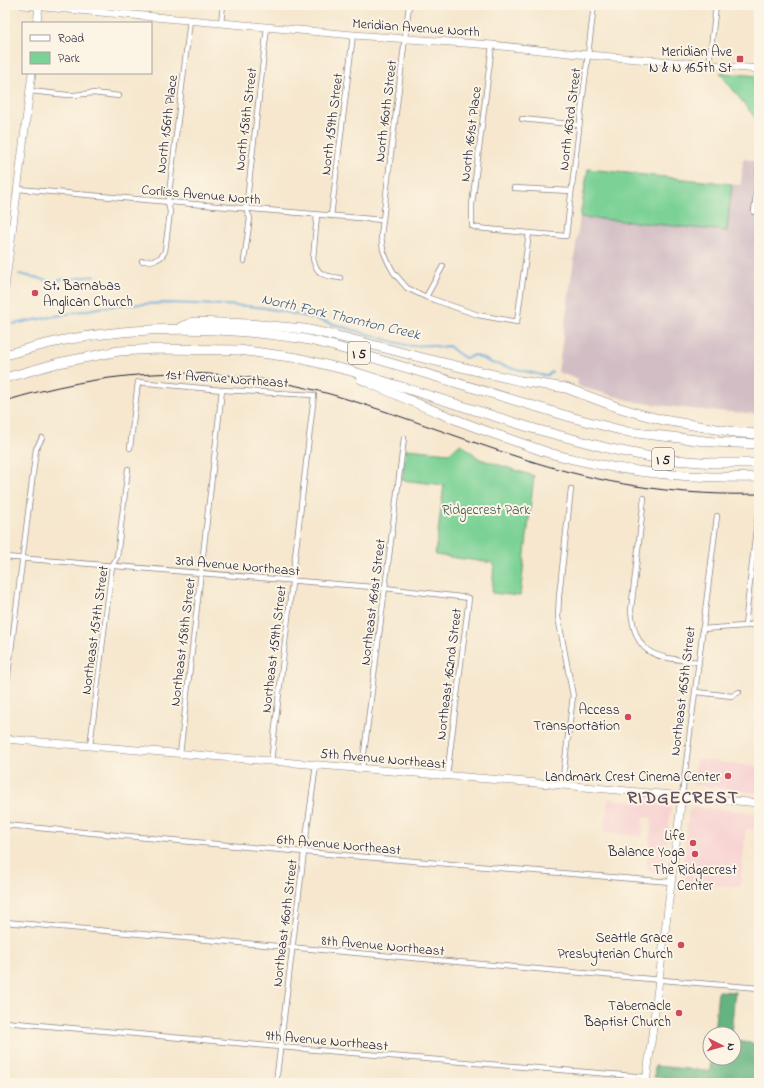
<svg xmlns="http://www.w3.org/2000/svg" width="764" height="1088" font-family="'Indie Flower',sans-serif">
<rect width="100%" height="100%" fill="#fcf5e5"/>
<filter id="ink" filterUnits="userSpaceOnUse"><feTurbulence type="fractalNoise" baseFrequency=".025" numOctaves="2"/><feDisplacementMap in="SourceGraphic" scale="8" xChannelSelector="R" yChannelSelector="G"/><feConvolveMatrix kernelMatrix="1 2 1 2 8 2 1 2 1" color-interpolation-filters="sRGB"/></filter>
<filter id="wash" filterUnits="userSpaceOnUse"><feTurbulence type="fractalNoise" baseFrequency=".012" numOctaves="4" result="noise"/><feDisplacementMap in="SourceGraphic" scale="16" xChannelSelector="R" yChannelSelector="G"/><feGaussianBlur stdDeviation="0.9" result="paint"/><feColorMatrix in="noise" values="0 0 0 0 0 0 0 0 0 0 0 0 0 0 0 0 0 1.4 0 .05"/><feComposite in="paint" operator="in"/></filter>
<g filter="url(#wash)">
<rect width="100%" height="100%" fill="#f6e7ce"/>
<g fill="#f7cfd0">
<path d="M696,759L759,767V793L693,785Z"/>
<path d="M608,799L669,805L671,808L663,873L646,871L652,818L643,817L642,836L605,833Z"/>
<path d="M692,807L758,813L756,829H746L740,887L680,882L689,811Z"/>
</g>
<path fill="#d2bdc5" d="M743,159L759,161V414L691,409L636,402L581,387L577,384L579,380L558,372L580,217L588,169L741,185Z"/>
<g fill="#7cd296" stroke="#4f7a68">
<path d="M720,73L759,76V123Z"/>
<path d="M588,169L732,184L727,231L580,217Z"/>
<path d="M461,444L480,459L534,476L520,596L492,593L494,563L435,555L444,485L402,480L406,449L449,453Z"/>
</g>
<g fill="#65b47f" stroke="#446b5d">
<path d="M718,991L735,992L731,1034H714Z"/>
<path d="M734,1041L759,1044V1083H675V1079L654,1077L655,1066L710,1071L711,1058H734Z"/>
</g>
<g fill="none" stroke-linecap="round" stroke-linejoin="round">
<g stroke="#63abda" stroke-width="2">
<path d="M19,274L50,281L95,276"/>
<path d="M13,324L93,309L120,305L169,303L247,306L265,308L312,318L409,346L429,345L441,347L449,346L456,352L465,358L475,355L492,363L541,375H548L552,372"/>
</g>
</g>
</g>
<g filter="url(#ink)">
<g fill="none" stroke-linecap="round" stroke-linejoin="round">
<g stroke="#8c8484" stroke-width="6">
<g id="street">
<path d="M409,5L381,236L383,250L388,262L394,273L407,288L426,297L478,315L517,322L529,233"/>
<path d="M221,23L223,5"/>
<path d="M492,45L472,205V226L477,228L529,233L566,236L594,5"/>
<path d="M709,65L716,5"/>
<path d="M30,91L68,95H74L93,93L119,96"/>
<path d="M522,119L579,125"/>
<path d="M514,188L571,191"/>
<path d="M18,189L383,220"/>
<path d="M754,212L759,167"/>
<path d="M317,215L313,259C317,275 324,276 340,278"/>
<path d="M331,216L353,35"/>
<path d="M142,261C152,261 161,261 165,251L170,212L168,202L190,20"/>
<path d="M244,261L250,218L246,209L267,27"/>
<path d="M426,297L443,266"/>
<path d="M130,448L138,382L222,390L314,395L271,762"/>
<path d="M644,498L631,610C635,658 657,657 698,662"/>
<path d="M5,557L385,588L469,598L447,776"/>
<path d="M745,626L757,520"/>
<path d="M702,629L745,626L759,623"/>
<path d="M696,692L732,696L739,692"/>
<path d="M5,699L36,449L42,438"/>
<path d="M90,746L112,566L117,557L128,469"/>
<path d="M180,754L222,390"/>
<path d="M362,769L404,438"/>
<path d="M562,785L573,696L558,617L559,596L571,489"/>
<path d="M682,796L717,516"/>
<path d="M5,825L304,852L671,882"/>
<path d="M757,869L759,870"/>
<path d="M5,922L650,979L759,988"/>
<path d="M5,1022L280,1047L647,1077"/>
<path d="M276,1083L304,852L316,765"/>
</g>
</g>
<g stroke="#8c8484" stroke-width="8">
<g id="secondary">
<path d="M23,5L353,35L492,45L588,55L759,69"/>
<path d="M37,23L39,5"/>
<path d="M5,288L32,73"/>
<path d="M5,739L562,785L759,803"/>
<path d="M646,1083L682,796"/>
</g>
</g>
<g stroke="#8c8484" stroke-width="10">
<g id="highway">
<path d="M181,327L194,322L249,324L304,329L350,339L423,358L520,381L566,388L617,407L640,414L663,420L740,433L759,434"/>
<path d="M5,355C26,349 48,343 70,339C145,325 223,327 299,338C312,340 325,344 337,347L574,418L628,432L714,442L759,444"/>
<path d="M5,378L58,363L119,351L157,349L239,350L298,358L351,371L535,429L611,449L661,459L714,463H759"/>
<path d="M361,379C411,401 460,423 512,440C524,444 537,449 549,453C618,472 688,479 759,477"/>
</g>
</g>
<use href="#street" stroke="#fff" stroke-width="4.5"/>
<use href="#secondary" stroke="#fff" stroke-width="7"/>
<use href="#highway" stroke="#fff" stroke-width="9"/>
<path stroke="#22223b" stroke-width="1" d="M5,401C100,372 195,364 293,385C327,392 360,403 393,414C443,431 493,450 544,465C614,486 686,496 759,494"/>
</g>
</g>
<g fill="#d1495b" stroke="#fcf5e5" stroke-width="1.5">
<rect x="736" y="55" width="8" height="8" rx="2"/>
<circle cx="35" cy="293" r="4"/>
<circle cx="628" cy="717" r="4"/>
<circle cx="728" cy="776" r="4"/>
<circle cx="693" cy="843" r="4"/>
<circle cx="695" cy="854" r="4"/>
<circle cx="681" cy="945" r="4"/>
<circle cx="679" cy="1013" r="4"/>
</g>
<g text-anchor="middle" stroke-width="4" stroke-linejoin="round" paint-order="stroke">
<g fill="#fcf5e5" stroke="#63616e" stroke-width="1">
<rect x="348" y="342" width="22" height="22" rx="3"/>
<rect x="652" y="448" width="22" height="22" rx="3"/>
</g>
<g font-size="13" font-weight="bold" fill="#22223b">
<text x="359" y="358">I 5</text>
<text x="663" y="464">I 5</text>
</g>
<g font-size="14" fill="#22223b" stroke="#fcf5e5">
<text transform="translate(416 27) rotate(4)" y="5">Meridian Avenue North</text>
<text transform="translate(385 111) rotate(-83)" y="5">North 160th Street</text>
<text transform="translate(245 119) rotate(-83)" y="5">North 158th Street</text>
<text transform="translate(569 119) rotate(-83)" y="5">North 163rd Street</text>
<text transform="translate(166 124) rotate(-83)" y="5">North 156th Place</text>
<text transform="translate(331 124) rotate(-83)" y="5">North 159th Street</text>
<text transform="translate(470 134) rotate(-83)" y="5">North 161st Place</text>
<text transform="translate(201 194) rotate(5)" y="5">Corliss Avenue North</text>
<text transform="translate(227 378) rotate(4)" y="5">1st Avenue Northeast</text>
<text transform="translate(238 565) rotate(5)" y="5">3rd Avenue Northeast</text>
<text transform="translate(372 602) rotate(-83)" y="5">Northeast 161st Street</text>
<text transform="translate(94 630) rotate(-82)" y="5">Northeast 157th Street</text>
<text transform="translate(182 642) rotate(-83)" y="5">Northeast 158th Street</text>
<text transform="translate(273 649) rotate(-83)" y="5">Northeast 159th Street</text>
<text transform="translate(448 674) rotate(-83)" y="5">Northeast 162nd Street</text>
<text transform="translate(682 691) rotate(-83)" y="5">Northeast 165th Street</text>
<text transform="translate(383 758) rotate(5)" y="5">5th Avenue Northeast</text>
<text transform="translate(339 844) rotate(5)" y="5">6th Avenue Northeast</text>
<text transform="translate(284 923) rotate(-83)" y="5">Northeast 160th Street</text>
<text transform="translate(383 945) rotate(5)" y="5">8th Avenue Northeast</text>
<text transform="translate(327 1040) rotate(5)" y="5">9th Avenue Northeast</text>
</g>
<g font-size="14" fill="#22223b" stroke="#fcf5e5" text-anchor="end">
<text x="732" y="56">Meridian Ave<tspan x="732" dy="16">N &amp; N 165th St</tspan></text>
<text x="43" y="290" text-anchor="start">St. Barnabas<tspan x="43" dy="16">Anglican Church</tspan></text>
<text x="620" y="714">Access<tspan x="620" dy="16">Transportation</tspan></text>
<text x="720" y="781">Landmark Crest Cinema Center</text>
<text x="685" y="840">Life<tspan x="685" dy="16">Balance Yoga</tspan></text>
<text x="695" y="874" text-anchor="middle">The Ridgecrest<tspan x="695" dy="16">Center</tspan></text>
<text x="673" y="942">Seattle Grace<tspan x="673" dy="16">Presbyterian Church</tspan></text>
<text x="671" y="1010">Tabernacle<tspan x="671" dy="16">Baptist Church</tspan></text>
</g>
<g font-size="14" fill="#3d5756" stroke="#fcf5e5">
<text x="486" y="514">Ridgecrest Park</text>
</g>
<g font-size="15" font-style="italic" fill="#3c597b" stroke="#fcf5e5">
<text transform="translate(341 316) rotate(13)" y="5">North Fork Thornton Creek</text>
</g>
<g font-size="18" font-weight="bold" letter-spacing="1" fill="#604d5d" stroke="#fcf5e5">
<text x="683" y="803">RIDGECREST</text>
</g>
</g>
<rect width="764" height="1088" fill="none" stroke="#fcf5e5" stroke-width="20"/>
<rect x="22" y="22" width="130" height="52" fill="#fcf5e5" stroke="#a5a1a1"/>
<rect x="30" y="35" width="20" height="6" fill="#ffffff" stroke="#a5a1a1"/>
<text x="58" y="42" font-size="12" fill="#22223b">Road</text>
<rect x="30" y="52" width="20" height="12" fill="#7cd296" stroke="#a5a1a1"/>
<text x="58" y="62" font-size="12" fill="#22223b">Park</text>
<g transform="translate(722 1046) rotate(96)"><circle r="19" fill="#fcf5e5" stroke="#a5a1a1"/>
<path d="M0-3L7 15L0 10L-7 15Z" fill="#d1495b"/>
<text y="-6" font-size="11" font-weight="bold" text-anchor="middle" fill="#22223b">N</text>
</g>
</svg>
